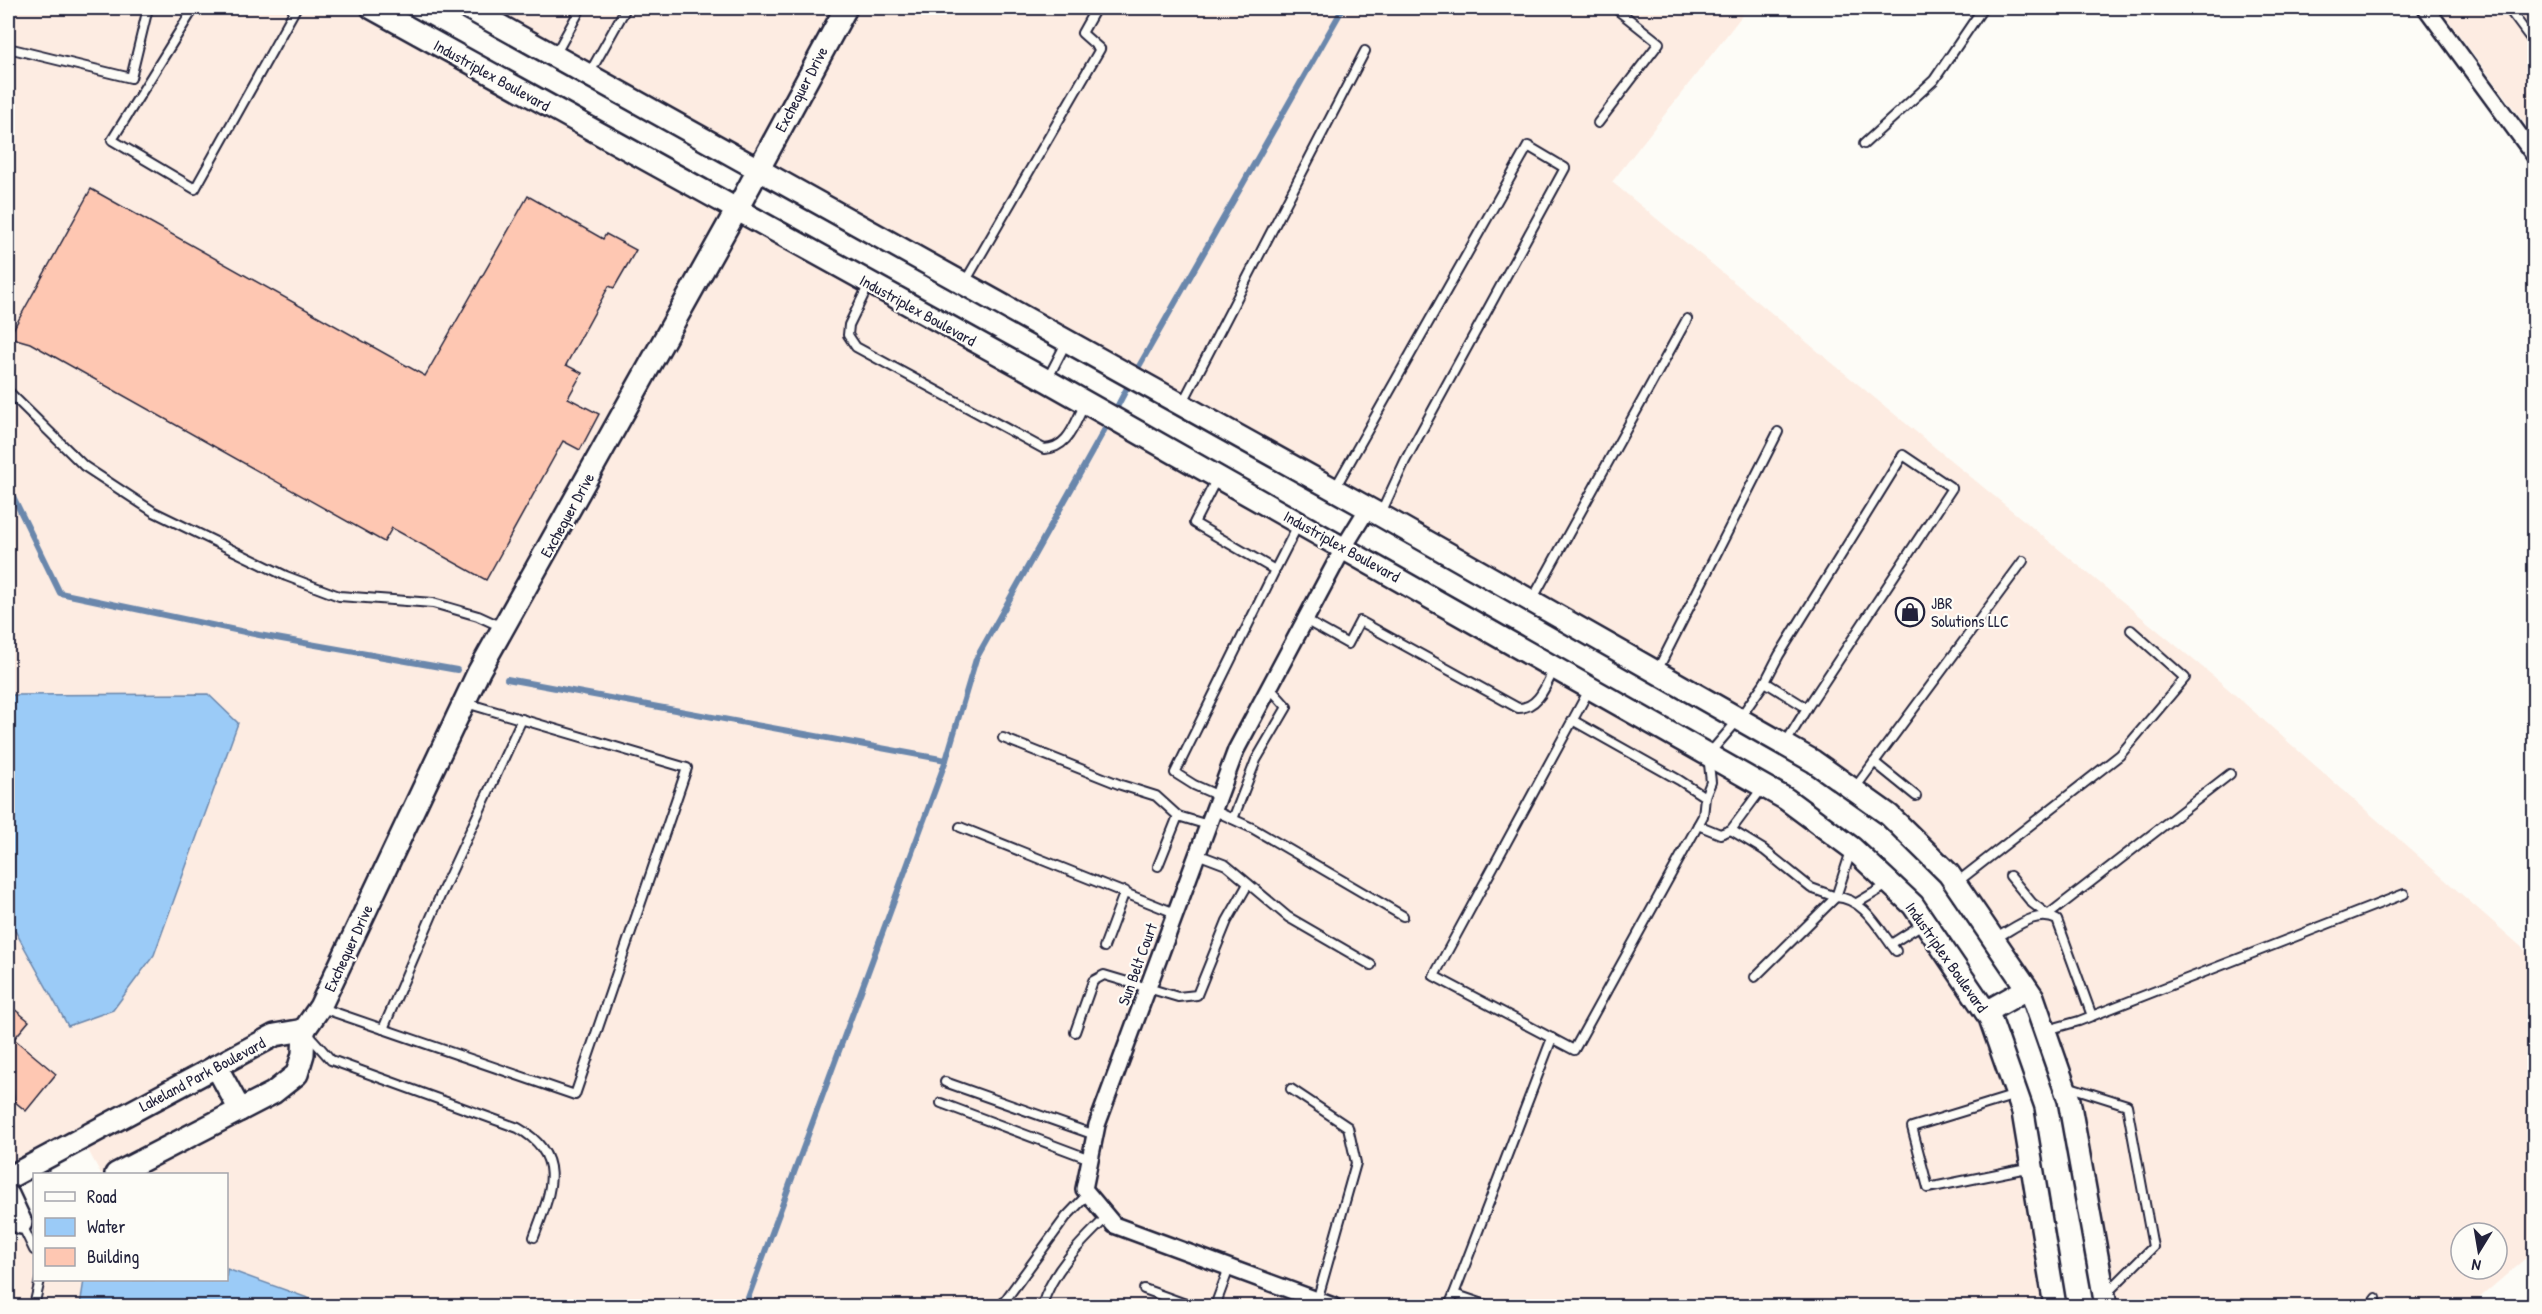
<svg xmlns="http://www.w3.org/2000/svg" width="2542" height="1314" font-family="'Patrick Hand',sans-serif">
<rect width="100%" height="100%" fill="#fdfcf7"/>
<filter id="ink" filterUnits="userSpaceOnUse"><feTurbulence type="fractalNoise" baseFrequency=".0167" numOctaves="2"/><feDisplacementMap in="SourceGraphic" scale="12" xChannelSelector="R" yChannelSelector="G"/><feConvolveMatrix kernelMatrix="1 2 1 2 8 2 1 2 1" color-interpolation-filters="sRGB"/></filter>
<g filter="url(#ink)">
<g fill="#fdece2" fill-rule="evenodd">
<path d="M8,8H372L1786,799L1913,905L1990,1018L2023,1112L2055,1306H8V1245L34,1232V1280H226V1174H101L81,1137L8,1178Z"/>
<path d="M468,8H1748L1612,182L2218,680L2534,958V1251L2470,1306H2106L2069,1100L2033,997L1889,815ZM2461,1233H2497V1269H2461Z"/>
<path d="M2439,8H2534V136Z"/>
</g>
<g fill="#9bcbf7" stroke="#6b87ac" stroke-width="1.5">
<path d="M208,694L238,723L154,955L113,1010L68,1026L8,918V695Z"/>
<path d="M227,1269L330,1306H80L84,1280H226Z"/>
</g>
<g fill="none" stroke-linecap="round" stroke-linejoin="round">
<g stroke="#6b87ac" stroke-width="6">
<path d="M1138,368L1343,8"/>
<path d="M1117,407L1127,388"/>
<path d="M8,486L60,593L259,635L457,670"/>
<path d="M507,679L946,760L745,1306"/>
<path d="M946,760L976,659L1106,427"/>
</g>
</g>
<g fill="#fec7b2" stroke="#22223b" stroke-width="1.5">
<path d="M91,189L425,376L528,196L603,239L606,234L636,250L614,288L609,286L566,365L582,373L568,398L599,414L580,450L563,441L486,580L392,528L384,542L30,343L9,337Z"/>
<path d="M8,1004L29,1021L14,1039L56,1074L26,1111L14,1101L13,1090L8,1085Z"/>
</g>
<g fill="none" stroke-linecap="round" stroke-linejoin="round">
<g stroke="#22223b" stroke-width="12">
<g id="lane">
<path d="M194,8L112,140L195,189L296,8"/>
<path d="M2508,8L2534,43"/>
<path d="M8,22L10,8"/>
<path d="M8,48L131,78L148,8"/>
<path d="M555,55L581,8"/>
<path d="M589,74L626,8"/>
<path d="M1598,123L1659,43L1615,8"/>
<path d="M1864,144L1934,80L1983,8"/>
<path d="M965,282L1100,49L1082,33L1096,8"/>
<path d="M869,284L849,325L848,335L856,347L1044,449C1069,448 1074,424 1085,404"/>
<path d="M1048,378L1066,343"/>
<path d="M8,391L84,466L154,512L286,576L339,596L433,603L478,616L502,627"/>
<path d="M1182,404L1365,51"/>
<path d="M1217,478L1194,523L1275,570L1298,525"/>
<path d="M1335,488L1528,146L1565,168L1405,461L1381,513"/>
<path d="M1532,600L1687,319"/>
<path d="M1305,620L1348,644L1360,621L1518,708C1539,708 1546,685 1554,669"/>
<path d="M1657,671L1778,432"/>
<path d="M1765,682L1779,655L1903,455L1952,488L1807,708"/>
<path d="M1589,690L1434,976L1574,1050L1703,816L1705,797L1711,782L1708,755L1739,719L1765,682L1807,708L1785,744"/>
<path d="M1574,721L1679,780L1705,797"/>
<path d="M1003,738L1121,785L1156,796L1178,816"/>
<path d="M1874,762L1916,796"/>
<path d="M1855,788L2023,561"/>
<path d="M1219,796L1194,785L1175,773L1275,570"/>
<path d="M1213,810L1252,828L1403,916"/>
<path d="M1233,819L1256,760L1287,707L1269,687"/>
<path d="M1698,825L1720,834L1731,830"/>
<path d="M960,827L1175,913"/>
<path d="M1851,851L1836,897C1864,898 1880,931 1896,951"/>
<path d="M1197,854L1226,865L1288,917L1371,965"/>
<path d="M1158,866L1178,816L1208,825"/>
<path d="M2010,876L2032,903L2048,915L2230,774"/>
<path d="M1956,883L2120,755L2185,678L2131,630"/>
<path d="M1857,903L1889,884"/>
<path d="M1996,938C2015,928 2036,909 2057,920L2092,1016"/>
<path d="M1891,944L1924,923"/>
<path d="M1104,947L1125,891"/>
<path d="M1755,977L1836,897L1811,888L1764,850L1731,830L1763,787"/>
<path d="M322,1008L575,1095L687,768L466,703"/>
<path d="M383,1029L441,894L522,719"/>
<path d="M2047,1030L2079,1021L2404,894"/>
<path d="M1075,1032L1093,981L1104,975L1178,997L1197,995L1227,921L1248,884"/>
<path d="M307,1033L331,1060L518,1128C568,1156 550,1194 534,1237"/>
<path d="M945,1082L1095,1135"/>
<path d="M2067,1086L2127,1105L2153,1247L2107,1293"/>
<path d="M1291,1089L1348,1127L1356,1163L1317,1301"/>
<path d="M2016,1095L1912,1127L1928,1188L2032,1167"/>
<path d="M941,1103L1090,1159"/>
<path d="M22,1225L34,1250"/>
<path d="M1144,1289L1191,1306"/>
<path d="M1454,1294L1552,1038"/>
<path d="M34,1306L40,1280"/>
<path d="M1001,1306L1066,1217L1088,1194"/>
<path d="M1042,1306C1052,1271 1081,1242 1107,1217"/>
<path d="M1215,1306L1229,1268"/>
<path d="M1449,1306L1454,1294L1489,1306"/>
<path d="M2370,1306L2376,1298"/>
</g>
</g>
<g stroke="#22223b" stroke-width="20">
<g id="street">
<path d="M2426,8L2534,155"/>
<path d="M1333,1306L1114,1225L1084,1189L1097,1125L1236,750L1344,547L1368,508"/>
</g>
</g>
<g stroke="#22223b" stroke-width="26">
<g id="secondary">
<path d="M372,8L1046,380L1786,799L1852,848L1913,905L1990,1018L2023,1112L2055,1306"/>
<path d="M468,8L1380,515L1813,761L1889,815L1949,874L2033,997L2069,1100L2106,1306"/>
<path d="M1986,1012L2027,989"/>
<path d="M304,1030L320,1007L479,671L736,211L846,8"/>
<path d="M216,1066L240,1110"/>
<path d="M116,1174L273,1093L297,1074L303,1054L304,1030"/>
<path d="M8,1178L275,1035L304,1030"/>
<path d="M8,1195L21,1223"/>
</g>
</g>
<use href="#lane" stroke="#fdfcf7" stroke-width="8"/>
<use href="#street" stroke="#fdfcf7" stroke-width="15"/>
<use href="#secondary" stroke="#fdfcf7" stroke-width="21"/>
</g>
</g>
<defs>
<g id="shop-ring" transform="scale(1.5)"><circle r="9.5" fill="#fdfcf7" stroke="#22223b" stroke-width="1.5"/><path d="M-5-2.5h2.3a2.7 3.5 0 0 1 5.4 0H5L5.5 6h-11ZM-1.5-2.5h3a1.5 2.3 0 0 0-3 0Z" fill="#22223b"/></g>
</defs>
<g fill-rule="evenodd">
<use href="#shop-ring" x="1910" y="612"/>
</g>
<g text-anchor="middle" stroke-width="4.5" stroke-linejoin="round" paint-order="stroke">
<g font-size="16" fill="#22223b" stroke="#fdfcf7">
<text transform="translate(492 75) rotate(29)" y="6">Industriplex Boulevard</text>
<text transform="translate(801 89) rotate(-62)" y="6">Exchequer Drive</text>
<text transform="translate(918 310) rotate(29)" y="6">Industriplex Boulevard</text>
<text transform="translate(567 515) rotate(-61)" y="6">Exchequer Drive</text>
<text transform="translate(1342 546) rotate(29)" y="6">Industriplex Boulevard</text>
<text transform="translate(348 948) rotate(-65)" y="6">Exchequer Drive</text>
<text transform="translate(1947 957) rotate(55)" y="6">Industriplex Boulevard</text>
<text transform="translate(1137 964) rotate(-70)" y="6">Sun Belt Court</text>
<text transform="translate(202 1074) rotate(-28)" y="6">Lakeland Park Boulevard</text>
</g>
<g font-size="16" fill="#22223b" stroke="#fdfcf7" text-anchor="start">
<text x="1931" y="609">JBR<tspan x="1931" dy="18">Solutions LLC</tspan></text>
</g>
</g>
<rect width="2542" height="1314" fill="none" stroke="#fdfcf7" stroke-width="30"/>
<rect x="15" y="15" width="2512" height="1284" fill="none" stroke="#22223b" stroke-width="2" filter="url(#ink)"/>
<rect x="33" y="1173" width="195" height="108" fill="#fdfcf7" stroke="#a5a5ac" stroke-width="1.5"/>
<rect x="45" y="1192" width="30" height="9" fill="#fdfcf7" stroke="#a5a5ac" stroke-width="1.5"/>
<text x="87" y="1203" font-size="18" fill="#22223b">Road</text>
<rect x="45" y="1218" width="30" height="18" fill="#9bcbf7" stroke="#a5a5ac" stroke-width="1.5"/>
<text x="87" y="1233" font-size="18" fill="#22223b">Water</text>
<rect x="45" y="1248" width="30" height="18" fill="#fec7b2" stroke="#a5a5ac" stroke-width="1.5"/>
<text x="87" y="1263" font-size="18" fill="#22223b">Building</text>
<g transform="translate(2479 1251) rotate(191)"><circle r="28" fill="#fdfcf7" stroke="#a5a5ac" stroke-width="1.5"/>
<path d="M0-4.5L10 22L0 15L-10 22Z" fill="#22223b"/>
<text y="-9" font-size="16" font-weight="bold" text-anchor="middle" fill="#22223b">N</text>
</g>
</svg>
